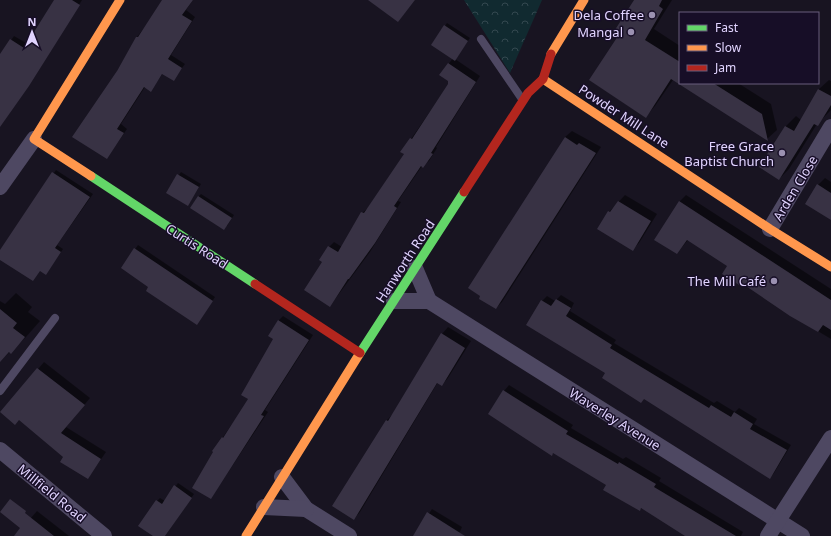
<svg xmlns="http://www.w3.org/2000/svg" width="831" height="536" font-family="'Noto Sans',sans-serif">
<defs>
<pattern id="forest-crowns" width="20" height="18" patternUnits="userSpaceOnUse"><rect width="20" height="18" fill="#112a30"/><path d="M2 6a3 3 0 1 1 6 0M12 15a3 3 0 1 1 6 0" fill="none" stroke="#33484f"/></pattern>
</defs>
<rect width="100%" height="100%" fill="#181421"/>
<path fill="url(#forest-crowns)" d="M464,0H542L510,73Z"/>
<g fill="#0007">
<path d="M56,0H82L32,81L0,126V56L14,36L28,44Z"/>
<path d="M166,0H193L186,10L195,17L171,55L185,64L173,80L163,73L151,90L145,87L121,124L127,129L107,158L117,71L137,37Z"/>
<path d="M380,0H415L398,21Z"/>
<path d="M634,0H672L654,29L680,46V83H738L771,104L777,130L767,139L673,80L655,106L646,116L619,36Z"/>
<path d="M447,23L470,38L455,59L480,76L436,147L437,148L429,161L422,166L398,201L401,202L370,252L330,306L324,261L329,247L334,242L342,247L362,213L368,208L405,154L411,139L449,84V80L441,74L453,58L445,26Z"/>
<path d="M829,80L831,81V110L817,124L789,169L779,179L761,167L786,126L796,116L801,120L819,89Z"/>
<path d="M572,131L601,147L502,302L496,308L565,137Z"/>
<path d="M56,170L93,194L57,245L63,249L48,271L0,259V252Z"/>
<path d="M181,172L201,184L188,205L167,193Z"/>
<path d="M825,178L831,182V219L818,185Z"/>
<path d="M201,194L234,215L227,226L198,197Z"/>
<path d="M625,195L657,214L639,243L632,250L609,212Z"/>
<path d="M686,195L831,289V339L791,315L741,281L739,283L729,266L688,240L677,253L656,239L680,201Z"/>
<path d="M138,245L215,297L197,324L150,286L122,268Z"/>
<path d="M16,293L32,307L28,312L40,321L26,337L0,361V301L5,304Z"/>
<path d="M561,295L574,303L570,311L616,340L614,343L714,403L717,401L735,412L739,408L757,419L754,424L791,445L774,473L770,478L606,373L542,301L547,296L555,301Z"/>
<path d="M283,316L313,335L265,410L268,412L211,498L213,451L250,399L275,339L278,321Z"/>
<path d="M448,327L471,341L448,378L442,385L438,382L360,512L354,519L386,421L393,414L442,334Z"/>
<path d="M44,362L90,398L66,427L106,452L88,478L19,419L2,412Z"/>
<path d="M509,385L573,425L571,428L623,459L626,457L661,478L659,481L743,532L741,536H687L642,508L639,510L607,484L554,452L552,454L504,391Z"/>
<path d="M178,483L194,494L165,536H154L157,501L160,498L165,501Z"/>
<path d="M432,509L462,527L458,536H414Z"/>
<path d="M37,511L69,536H20L17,534Z"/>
</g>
<g fill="#383244">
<path d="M54,0H72L80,5L29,86L0,127V54L10,39L24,48Z"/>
<path d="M162,0H193L182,15L192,21L168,59L182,68L174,81L162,74L151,92L144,87L117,129L124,133L107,159L72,137L117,71L136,37H138Z"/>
<path d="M368,0H415L398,22Z"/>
<path d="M634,0H662L659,6L663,9L645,40L680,62V83H713L762,114L768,141L671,79L646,118L589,80L618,36L613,33Z"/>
<path d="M444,25L468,41L455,61L431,45Z"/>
<path d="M448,63L476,82L431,153L433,154L423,168L421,166L394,206L397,208L375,243L349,279H348L330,307L304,290L322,262L319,260L328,246L338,252L361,212L364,213L404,154L400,152L410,138L412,139L448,84V81L439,75Z"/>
<path d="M818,89L831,96V105L818,126L814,124L779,180L759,167L785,126L794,131Z"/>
<path d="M565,137L577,145L579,143L596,153L496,309L479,299L480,296L468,288Z"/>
<path d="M52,172L90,197L55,248L61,252L46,275L40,271L33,281L0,260V250Z"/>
<path d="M177,174L199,187L188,206L166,193Z"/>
<path d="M817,184L831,193V220L805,204Z"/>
<path d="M198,196L232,218L224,230L190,208Z"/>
<path d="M618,201L651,221L633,251L597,229L608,211L610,212Z"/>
<path d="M679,201L831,300V330L823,325L818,332L790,316L740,282L739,285L722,274L727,266L687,240L677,254L654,240Z"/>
<path d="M134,248L213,301L197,325L146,291L148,287L121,268Z"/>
<path d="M556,299L571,308L566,316L612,345L610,348L709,408L711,405L731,417L734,412L753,424L750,429L787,450L770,479L644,399L641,403L602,378L605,373L526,325L541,300L551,306Z"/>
<path d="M0,309L17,323L13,328L25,337L11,354L9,352L0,362Z"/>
<path d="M278,320L309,340L261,415L264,416L211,499L192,488L213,452L212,451L222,437L223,438L248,399L241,395L273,339L268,336Z"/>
<path d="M441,333L465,348L442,386L437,383L354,520L332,506L386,420L388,421Z"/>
<path d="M37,368L85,405L61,433L101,459L88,479L60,462L63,457L19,420L15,425L0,412Z"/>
<path d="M503,390L568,431L566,434L618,464L619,462L656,484L654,487L736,536H685L641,508L640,511L603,490L606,485L553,453L552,456L488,414Z"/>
<path d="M174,485L192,498L165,536H153L138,526L156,500L162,504Z"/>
<path d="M10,499L26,511L25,513L54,536H14L20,528L0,512Z"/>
<path d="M427,512L465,536H413Z"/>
</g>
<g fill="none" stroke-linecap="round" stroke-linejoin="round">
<g stroke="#4e4862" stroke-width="8">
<path d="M481,39L522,99"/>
<path d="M0,391L55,318"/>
</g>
<g stroke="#4e4862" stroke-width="16">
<path d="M0,187L34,139"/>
<path d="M770,229L831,127"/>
<path d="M415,268L429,301"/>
<path d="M394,301H429L802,536"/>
<path d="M0,450L104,536"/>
<path d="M282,477L306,509L349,536"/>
<path d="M264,507L306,509"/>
<path d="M768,536L831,438"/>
</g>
<g stroke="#63d668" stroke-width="9">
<path d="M91,176L255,284"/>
<path d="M360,353L464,192"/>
</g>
<g stroke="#ff974d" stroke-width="9">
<path d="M551,54L584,0"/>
<path d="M543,79L770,229L831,267"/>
<path d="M91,176L34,139L120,0"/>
<path d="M246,536L360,353"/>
</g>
<g stroke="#b3261e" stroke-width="9">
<path d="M464,192L528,93L543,79L551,54"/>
<path d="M255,284L360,353"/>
</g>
</g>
<g fill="#9b91b1" stroke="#170e27" stroke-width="1.5">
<circle cx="652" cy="15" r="4"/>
<circle cx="631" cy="32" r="4"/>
<circle cx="782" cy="153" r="4"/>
<circle cx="774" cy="281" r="4"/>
</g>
<g text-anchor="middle" stroke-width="3" stroke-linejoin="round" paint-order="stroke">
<g font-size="13" fill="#e1d4ff" stroke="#170e27" text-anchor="end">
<text x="644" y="20">Dela Coffee</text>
<text x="623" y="37">Mangal</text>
<text x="774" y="151">Free Grace<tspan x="774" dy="15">Baptist Church</tspan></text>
<text x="766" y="286">The Mill Café</text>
</g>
<g font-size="13" fill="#e1d4ff" stroke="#170e27">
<text transform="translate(624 116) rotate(33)" y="5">Powder Mill Lane</text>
<text transform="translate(795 188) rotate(-59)" y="5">Arden Close</text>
<text transform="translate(197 246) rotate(33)" y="5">Curtis Road</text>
<text transform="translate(405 261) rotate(-57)" y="5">Hanworth Road</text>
<text transform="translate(615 419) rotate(32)" y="5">Waverley Avenue</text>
<text transform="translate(52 493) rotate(39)" y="5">Millfield Road</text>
</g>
</g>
<rect x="679" y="12" width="140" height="72" fill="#170e27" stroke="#685d7d"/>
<rect x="687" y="25" width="20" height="6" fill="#63d668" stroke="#685d7d"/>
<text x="715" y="32" font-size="12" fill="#e1d4ff">Fast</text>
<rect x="687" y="45" width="20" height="6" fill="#ff974d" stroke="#685d7d"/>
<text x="715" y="52" font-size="12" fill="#e1d4ff">Slow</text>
<rect x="687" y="65" width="20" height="6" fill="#b3261e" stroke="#685d7d"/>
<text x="715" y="72" font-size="12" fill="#e1d4ff">Jam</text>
<g transform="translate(32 32)" stroke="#170e27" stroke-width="3" paint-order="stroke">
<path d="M0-3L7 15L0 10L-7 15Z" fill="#e1d4ff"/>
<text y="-6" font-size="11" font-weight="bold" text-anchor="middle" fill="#e1d4ff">N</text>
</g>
</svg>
